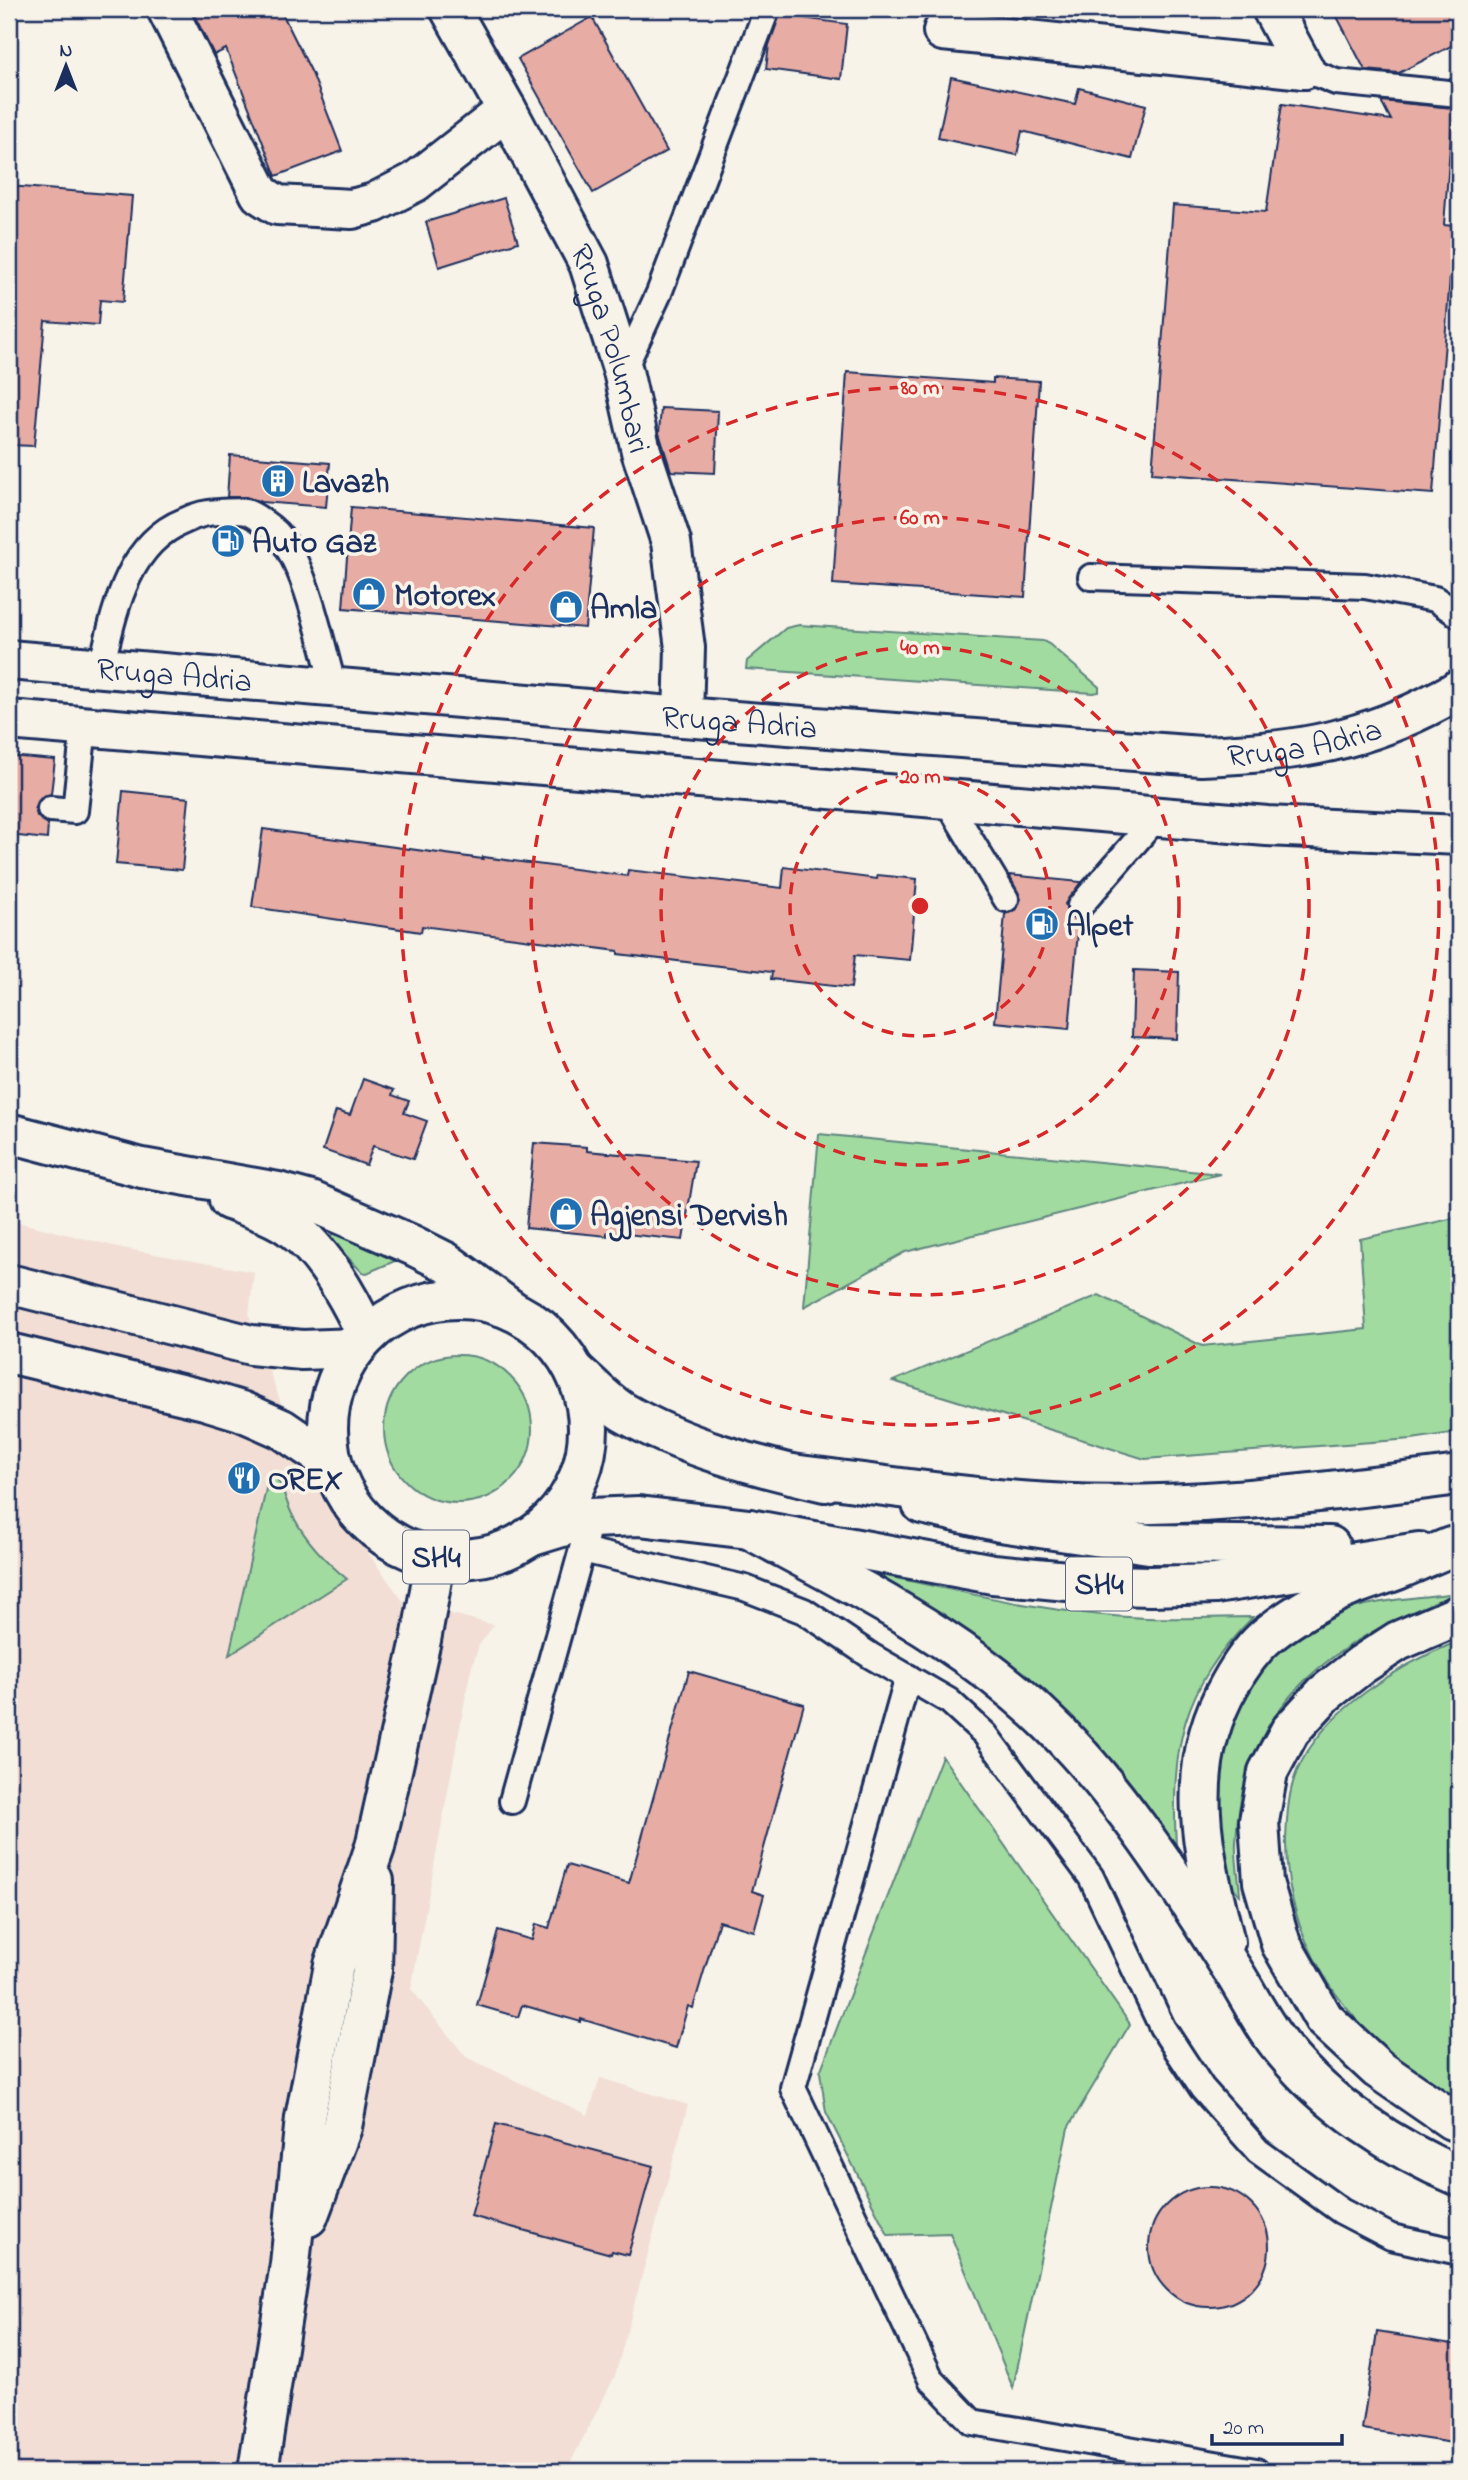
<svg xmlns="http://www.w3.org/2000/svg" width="1468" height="2480" font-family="'Indie Flower',sans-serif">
<rect width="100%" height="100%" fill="#f7f3e8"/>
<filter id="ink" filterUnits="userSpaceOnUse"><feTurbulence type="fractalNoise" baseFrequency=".0143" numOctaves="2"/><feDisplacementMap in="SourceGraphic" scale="14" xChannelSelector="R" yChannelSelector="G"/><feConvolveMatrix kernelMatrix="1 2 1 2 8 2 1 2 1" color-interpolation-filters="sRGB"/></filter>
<g filter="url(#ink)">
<path fill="#f2ded4" d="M9,1220L122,1248L254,1272L249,1315L303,1464L403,1601L494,1625L479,1645L470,1673L411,1989L466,2057L588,2115L600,2078L688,2105L615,2376L566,2471H9Z"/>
<g fill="#a2dba0" stroke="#5e857f" stroke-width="2">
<path d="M799,625L1043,641L1049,644L1099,687V692L1093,693L746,669L747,661L786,628Z"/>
<path d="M819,1134L1220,1174L905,1252L804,1307Z"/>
<path d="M1459,1217V1432L1412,1439L1145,1459L893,1381L1099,1295L1202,1346L1366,1329L1360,1239Z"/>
<path d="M336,1229L397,1257V1260L367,1273L362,1272L329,1238Z"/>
<circle cx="458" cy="1429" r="74"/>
<path d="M270,1471C283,1481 285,1502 293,1516C306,1541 325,1561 347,1579L229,1655Z"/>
<path d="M877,1574C966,1593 1056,1615 1146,1618C1182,1619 1218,1617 1253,1617C1181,1689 1171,1747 1176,1846C1156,1818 1137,1789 1115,1764C1048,1685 964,1627 877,1574Z"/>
<path d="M1458,1593C1337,1639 1242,1700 1236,1842C1235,1859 1239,1877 1240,1895C1221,1878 1222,1839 1220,1815C1214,1745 1240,1679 1297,1637C1306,1630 1316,1620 1327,1616C1369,1600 1414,1598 1458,1593Z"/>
<path d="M1459,1641V2098C1361,2049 1284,1952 1286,1839C1287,1817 1288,1792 1297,1771C1324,1710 1400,1664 1459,1641Z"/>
<path d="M942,1756L1130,2024L1068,2128L1013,2388L950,2233L888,2235L826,2112L820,2072Z"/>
</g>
<g fill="#e7aca4" stroke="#1b2f5e" stroke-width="2">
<path d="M191,9H280L312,73L342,151L276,176L226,49L214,55Z"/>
<path d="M1333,9H1459V42L1399,73L1365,70Z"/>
<path d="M780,15L847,24L841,79L766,69L769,45Z"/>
<path d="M592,17L667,151L593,193L518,59Z"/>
<path d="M951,77L1075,104L1079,88L1146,105L1132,159L1022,131L1017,155L938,138Z"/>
<path d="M1381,101L1453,108L1444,225L1454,226L1433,494L1152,473L1173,205L1266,212L1282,104L1391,120Z"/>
<path d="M9,186L132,196L123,302L100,300L98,325L45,321L34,446L9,445Z"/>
<path d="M504,198L518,242L439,267L426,222Z"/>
<path d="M847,372L993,383V378L1039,381L1025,597L833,584Z"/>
<path d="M661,408L718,411L715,473L671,471L659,433Z"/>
<path d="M230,455L330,463L326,507L261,502L246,497H227Z"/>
<path d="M351,507L594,528L585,628L343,608Z"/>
<path d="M9,756L55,760L51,794L43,796L35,807L37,816L48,824L47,839L9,835Z"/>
<path d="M123,791L189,798L182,870L116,864Z"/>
<path d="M263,829L483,859V857L627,876L628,870L782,888L784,867L877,879L878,875L917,879L910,960L855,955L851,988L771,979L772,972L618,954V951L422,926L421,932L252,907Z"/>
<path d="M1009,875L1081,882L1065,904L1070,917L1079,921L1069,1029L995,1022L1005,914L1014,911L1021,899Z"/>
<path d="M1134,970L1179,972L1177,1039L1132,1037Z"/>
<path d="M363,1079L394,1090L392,1095L409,1101L404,1113L427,1121L413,1159L373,1146L366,1165L323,1150L336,1111L350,1115Z"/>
<path d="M534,1143L587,1147V1151L696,1161L683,1240L607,1232V1236L526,1228Z"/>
<path d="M689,1671L804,1704L752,1891L764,1895L754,1931L719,1921L693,2008L688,2006L676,2048L581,2019V2022L522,2005L518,2017L477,2005L498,1930L532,1940L536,1924L549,1928L567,1865L629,1883Z"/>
<path d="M496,2124L653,2166L628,2255L612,2251L611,2254L471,2216Z"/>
<circle cx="1209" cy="2247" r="60"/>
<path d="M1377,2332L1459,2345V2444L1362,2429Z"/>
</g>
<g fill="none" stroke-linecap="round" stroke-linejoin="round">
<g stroke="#1b2f5e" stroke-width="30">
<g id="lane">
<path d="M1304,69L1336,82L1459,94"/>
<path d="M623,371L659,293L767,9"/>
<path d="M1091,577L1365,586L1435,599L1459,615"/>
<path d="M101,668C114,614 126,544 184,521C196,515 206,512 219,512C227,512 239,510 246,512C255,515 270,526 277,533C307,566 321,643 334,687"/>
<path d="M946,799L1006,899"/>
<path d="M50,809L75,811L84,726"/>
<path d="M1080,906L1157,817"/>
<path d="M582,1550L745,1588L804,1611L871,1656L949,1701L985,1734L1091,1877L1162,2027L1202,2088L1258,2151L1341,2211L1391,2237L1459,2252"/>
<path d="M908,1677L793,2088L931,2379L972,2422L1256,2471"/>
<path d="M512,1801L586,1535"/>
</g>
</g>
<g stroke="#1b2f5e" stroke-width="44">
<g id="street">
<path d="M167,9L260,194L277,205L352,209L374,203L415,182L507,110"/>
<path id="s1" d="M450,9L507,110L589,264L623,371L641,451L671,542L685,648L683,717"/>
<path d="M1272,9L1304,69"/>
<path d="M943,31L1304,69"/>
<path d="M9,1284L251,1345L302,1350L356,1348"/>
<path d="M9,1353L205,1400L241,1411L282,1429L332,1463"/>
<path d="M308,2217L342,2127L372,1970L374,1881"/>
<path d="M258,2471L290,2264L305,2118L334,1965L375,1847L421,1640L436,1557"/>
</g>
</g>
<g stroke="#1b2f5e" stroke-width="44">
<g id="secondary">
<path d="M9,1133L142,1168L278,1192L311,1201L412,1245L446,1262L513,1311"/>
<path d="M229,1200C251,1208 275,1215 293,1229C326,1255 350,1299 367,1336"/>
</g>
</g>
<g stroke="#1b2f5e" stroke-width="44">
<g id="primary">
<path id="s2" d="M9,660L683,717L1201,756C1283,753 1352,744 1426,707C1437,701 1449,696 1459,689"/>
<path d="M9,720L1267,826L1459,835"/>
<circle cx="458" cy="1429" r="130"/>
<path d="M574,1370C590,1384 605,1401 623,1412C685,1448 756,1466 825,1482"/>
<path d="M922,1504L1000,1522L1149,1544L1330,1546"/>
<path d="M529,1537L591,1518L639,1516L749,1529L993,1574L1110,1585L1151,1586L1215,1584L1419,1552"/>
</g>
</g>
<g stroke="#1b2f5e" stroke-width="44">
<g id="highway">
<path d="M792,1474C867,1483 943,1495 1019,1501C1166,1513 1314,1494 1459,1475"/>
<path d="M749,1529C867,1593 984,1649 1076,1751C1134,1815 1184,1893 1230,1966C1249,1995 1262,2025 1284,2051C1329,2106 1394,2149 1459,2176"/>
<path d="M1459,1615L1398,1641L1361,1665L1324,1694L1290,1731L1268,1772L1259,1821L1263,1882L1281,1944L1324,2019L1378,2069L1452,2120L1459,2122"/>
<path d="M1225,1942C1203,1854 1181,1769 1230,1684C1240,1666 1253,1647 1269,1634C1284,1622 1302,1611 1318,1602C1343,1587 1370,1580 1397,1570C1415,1563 1433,1554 1451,1547"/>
</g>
</g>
<use href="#lane" stroke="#f7f3e8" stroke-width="24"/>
<use href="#street" stroke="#f7f3e8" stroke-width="38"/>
<use href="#secondary" stroke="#f7f3e8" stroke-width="38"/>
<use href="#primary" stroke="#f7f3e8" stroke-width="38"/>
<use href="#highway" stroke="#f7f3e8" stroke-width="38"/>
</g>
</g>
<g fill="none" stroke="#d62828" stroke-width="3.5" stroke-dasharray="12 9">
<circle cx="920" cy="906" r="130"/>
<circle cx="920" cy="906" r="259"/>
<circle cx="920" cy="906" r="389"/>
<circle cx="920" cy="906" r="519"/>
</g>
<defs>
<g id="building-disc" transform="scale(1.75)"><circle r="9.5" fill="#1f6fb2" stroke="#f7f3e8"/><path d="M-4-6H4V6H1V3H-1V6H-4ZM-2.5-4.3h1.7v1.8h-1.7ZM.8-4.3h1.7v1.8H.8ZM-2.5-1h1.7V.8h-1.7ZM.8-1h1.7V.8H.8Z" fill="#fff"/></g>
<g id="fuel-disc" transform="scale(1.75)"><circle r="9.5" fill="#1f6fb2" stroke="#f7f3e8"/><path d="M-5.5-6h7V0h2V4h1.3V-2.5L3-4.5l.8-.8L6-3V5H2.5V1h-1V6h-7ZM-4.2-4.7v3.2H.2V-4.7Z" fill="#fff"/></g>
<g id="shop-disc" transform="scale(1.75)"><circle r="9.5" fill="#1f6fb2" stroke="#f7f3e8"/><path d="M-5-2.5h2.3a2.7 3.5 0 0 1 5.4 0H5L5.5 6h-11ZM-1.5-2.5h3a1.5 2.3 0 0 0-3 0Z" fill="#fff"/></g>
<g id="restaurant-disc" transform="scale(1.75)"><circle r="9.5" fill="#1f6fb2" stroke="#f7f3e8"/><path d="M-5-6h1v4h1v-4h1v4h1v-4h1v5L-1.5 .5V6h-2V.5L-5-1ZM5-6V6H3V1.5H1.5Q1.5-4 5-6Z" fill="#fff"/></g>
</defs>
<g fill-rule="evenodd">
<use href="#building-disc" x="278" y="481"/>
<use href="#fuel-disc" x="228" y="541"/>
<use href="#shop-disc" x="369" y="594"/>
<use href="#shop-disc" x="566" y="607"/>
<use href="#fuel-disc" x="1042" y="924"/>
<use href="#shop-disc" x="566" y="1214"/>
<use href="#restaurant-disc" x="244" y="1478"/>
</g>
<g text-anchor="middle" stroke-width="7" stroke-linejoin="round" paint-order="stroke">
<g fill="#f7f3e8" stroke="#5d6a87" stroke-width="2">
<rect x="403" y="1530.5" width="66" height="53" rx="5"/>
<rect x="1066" y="1557.5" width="66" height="53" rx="5"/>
</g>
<g font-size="30" font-weight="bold" fill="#1b2f5e">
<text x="436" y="1567">SH4</text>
<text x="1099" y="1594">SH4</text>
</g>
<g font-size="32" fill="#1b2f5e" stroke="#f7f3e8">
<text dy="11" stroke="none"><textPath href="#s1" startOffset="378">Rruga Polumbari</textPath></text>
<text dy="11" stroke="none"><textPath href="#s2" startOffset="166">Rruga Adria</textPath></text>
<text dy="11" stroke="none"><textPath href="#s2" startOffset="733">Rruga Adria</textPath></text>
<text dy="11" stroke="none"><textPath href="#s2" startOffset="1300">Rruga Adria</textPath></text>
</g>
<g font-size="32" font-weight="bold" fill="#1b2f5e" stroke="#f7f3e8" text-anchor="start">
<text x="302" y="492">Lavazh</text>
<text x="252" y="552">Auto Gaz</text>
<text x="394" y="605">Motorex</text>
<text x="590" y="618">Amla</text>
<text x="1066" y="935">Alpet</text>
<text x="590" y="1225">Agjensi Dervish</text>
<text x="268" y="1489">OREX</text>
</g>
</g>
<circle cx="920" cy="906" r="10" fill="#d62828" stroke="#f7f3e8" stroke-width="3.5"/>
<g font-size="21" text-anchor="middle" font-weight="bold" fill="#d62828" stroke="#f7f3e8" stroke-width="7" stroke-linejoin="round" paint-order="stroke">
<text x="920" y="394">80 m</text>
<text x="920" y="524">60 m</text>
<text x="920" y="654">40 m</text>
<text x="920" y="783">20 m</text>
</g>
<rect width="1468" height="2480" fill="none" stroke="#f7f3e8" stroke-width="35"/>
<rect x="18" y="18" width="1433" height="2445" fill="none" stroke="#1b2f5e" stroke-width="2.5" filter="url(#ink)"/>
<g transform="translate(66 66)" stroke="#f7f3e8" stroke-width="5" paint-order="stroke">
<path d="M0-5L12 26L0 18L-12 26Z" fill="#1b2f5e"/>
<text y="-10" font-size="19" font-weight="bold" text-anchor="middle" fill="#1b2f5e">N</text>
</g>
<path d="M1212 2434v10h130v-10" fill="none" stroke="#1b2f5e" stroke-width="3.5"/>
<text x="1223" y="2434" font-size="21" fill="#1b2f5e" stroke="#f7f3e8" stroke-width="5" paint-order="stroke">20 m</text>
</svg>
